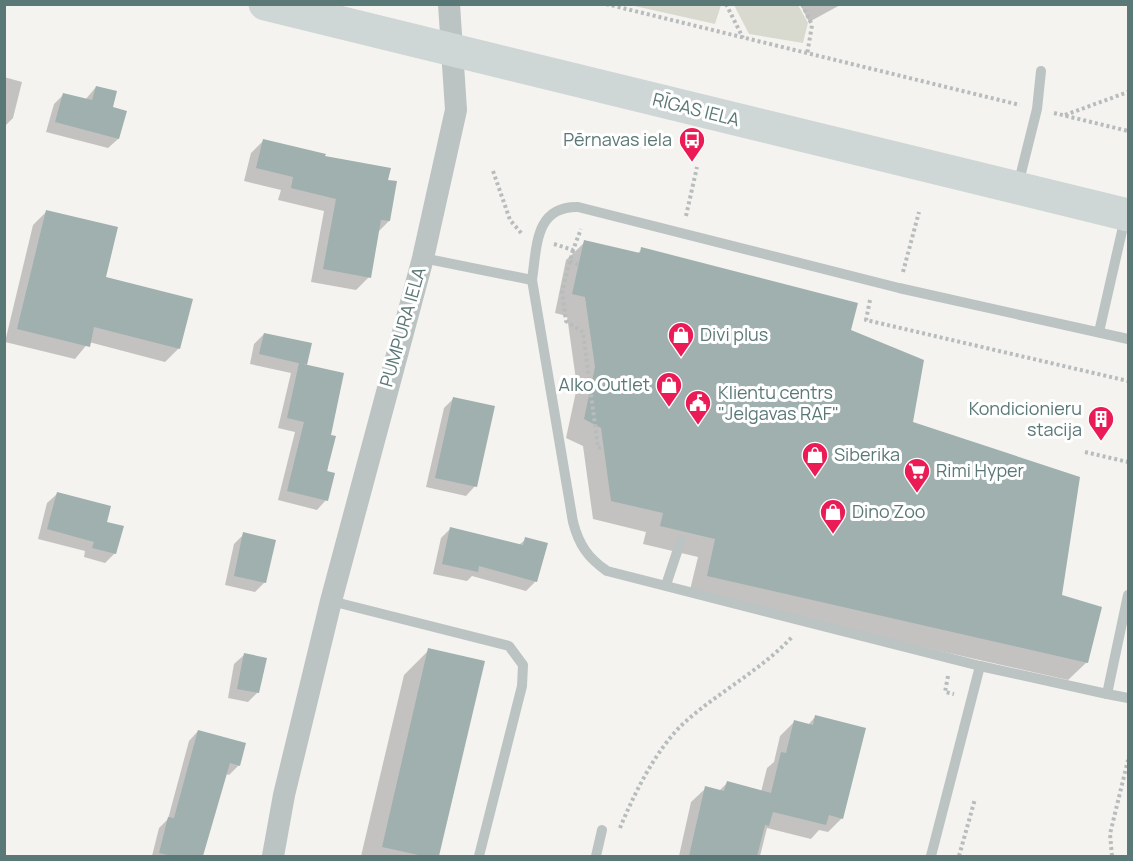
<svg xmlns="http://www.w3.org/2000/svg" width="1133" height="861" font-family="Manrope,sans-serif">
<rect width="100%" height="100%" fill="#f5f3f0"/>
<g fill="#d9dacf">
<path d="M630,5H721L715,24Z"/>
<path d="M734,5H798L808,23L803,43L749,34Z"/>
</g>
<g fill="#0003">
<path d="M800,4H842L809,22Z"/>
<path d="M4,77L22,82L13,118L4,127Z"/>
<path d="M96,87L111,108L125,112L118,139L108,148L46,132L54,104L63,95L85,100Z"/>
<path d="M264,140L324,157L387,181L389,221L378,232L369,277L356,290L311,282L324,211L278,200L281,190L244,181L251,153Z"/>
<path d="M46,212L105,278L179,348L165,362L89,342L75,359L5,342L33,225Z"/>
<path d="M585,242L637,254L642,249L849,331L911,423L1060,596L1087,662L1068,680L689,594L698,557L643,544L646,532L593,519L583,446L566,438L577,387L567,316L555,313L566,260Z"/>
<path d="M264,334L305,366L329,436L326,500L317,510L278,500L295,432L278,428L291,373L250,364L254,344Z"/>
<path d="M454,398L475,486L466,496L426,487L444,408Z"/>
<path d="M57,494L105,523L115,553L105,563L84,557L85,551L38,539L47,503Z"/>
<path d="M451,528L519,545L526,539L536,581L526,591L472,576L467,581L433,574L441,538Z"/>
<path d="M244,534L265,582L255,592L225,585L234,544Z"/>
<path d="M429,650L483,662L438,856H361L404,675Z"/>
<path d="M244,655L258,692L248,702L228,698L234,664Z"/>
<path d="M815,717L842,818L828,832L819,830L811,839L767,828L760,856H679L691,802L706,788L719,791L727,783L761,792L767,768L774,762L780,736L794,722L808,725Z"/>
<path d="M198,731L239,765L229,775L226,774L202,856H152L159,828L168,819L189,741Z"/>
</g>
<g fill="#9fb0ae">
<path d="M96,86L117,91L113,107L127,111L119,139L55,122L63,93L92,100Z"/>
<path d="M263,139L326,154L325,156L391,168L388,180L397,181L390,221L381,220L371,278L323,269L336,199L291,188L293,177L256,168Z"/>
<path d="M46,210L118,227L106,277L193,299L180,349L94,327L90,347L17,329Z"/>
<path d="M584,240L640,253L641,247L858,303L851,330L924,360L913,422L1080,477L1062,595L1102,607L1088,663L707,576L715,539L660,526L663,513L611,501L601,428L584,419L595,367L585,297L572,294Z"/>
<path d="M264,333L312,343L307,365L259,354Z"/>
<path d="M299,363L344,373L331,435L336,436L327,471L335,473L328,501L287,491L304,422L287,418Z"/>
<path d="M453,397L495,406L477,487L435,478Z"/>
<path d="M57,492L111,506L107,522L124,526L116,554L92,548L94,542L47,529Z"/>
<path d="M450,527L523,545L525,537L548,543L537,582L479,566L478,572L442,564Z"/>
<path d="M243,532L276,540L266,583L234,576Z"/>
<path d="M428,648L485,661L439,856H423L382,847Z"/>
<path d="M244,653L267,658L259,693L237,689Z"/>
<path d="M815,715L866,728L843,819L829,815L826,825L773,812L769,826L765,825L757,856H689L705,786L724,791L727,781L771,793L781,752L786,753L794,720L813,725Z"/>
<path d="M198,730L246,743L240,766L230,763L203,856H172L159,853L168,817L174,818Z"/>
</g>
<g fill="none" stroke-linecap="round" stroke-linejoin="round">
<g stroke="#b7bdbd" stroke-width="4" stroke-dasharray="3 3" stroke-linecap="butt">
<path d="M606,4L1020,105"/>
<path d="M726,4L743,38"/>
<path d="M802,4L812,25L807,55"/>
<path d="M1054,113L1128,131"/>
<path d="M1065,115L1128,92"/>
<path d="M493,171L510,220L522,234"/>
<path d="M686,216L697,167"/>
<path d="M554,244L573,250L581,229"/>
<path d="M573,250L562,291L566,321L583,332L598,448L604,447"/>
<path d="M570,261L579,265"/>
<path d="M903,272L919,212"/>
<path d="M870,300L866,320L1128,381"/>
<path d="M1085,452L1128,462"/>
<path d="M948,676L945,692L954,694"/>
<path d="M620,828C634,794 656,749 684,723C718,692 760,671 792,637"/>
<path d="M959,856L975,799"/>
<path d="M1112,856L1110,834L1128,760"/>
</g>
<g stroke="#bbc4c3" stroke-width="10">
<path d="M1018,185L1037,109L1041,71"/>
<path d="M423,258L532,280C537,246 535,206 578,207L899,288L1128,339"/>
<path d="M532,280L573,522C579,545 588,558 607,571L980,666L1107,694L1128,595"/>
<path d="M1099,332L1125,218"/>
<path d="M666,585L681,540"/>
<path d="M331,601L509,646L523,665L522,686L479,856"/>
<path d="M1107,694L1128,698"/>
<path d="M596,856L602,830"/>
<path d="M931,856L980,666"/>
</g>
<path stroke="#bbc4c3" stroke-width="22" d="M273,856L284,795L331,601L423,258L456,110L449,4"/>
<path stroke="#ced6d6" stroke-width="33" d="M265,4L1128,215"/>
</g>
<defs>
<g id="bus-pin" transform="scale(1.35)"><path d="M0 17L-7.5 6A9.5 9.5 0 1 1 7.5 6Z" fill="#ea1b55" stroke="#fff"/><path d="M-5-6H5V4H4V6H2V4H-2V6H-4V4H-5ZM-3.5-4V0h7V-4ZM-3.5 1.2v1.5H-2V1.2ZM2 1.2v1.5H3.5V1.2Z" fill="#fff"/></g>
<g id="shop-pin" transform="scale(1.35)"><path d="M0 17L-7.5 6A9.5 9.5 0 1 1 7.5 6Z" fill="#ea1b55" stroke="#fff"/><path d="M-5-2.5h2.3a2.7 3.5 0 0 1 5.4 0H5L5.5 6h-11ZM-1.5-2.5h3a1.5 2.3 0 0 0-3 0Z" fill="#fff"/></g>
<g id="civic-pin" transform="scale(1.35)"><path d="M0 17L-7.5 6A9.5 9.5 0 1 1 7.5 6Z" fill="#ea1b55" stroke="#fff"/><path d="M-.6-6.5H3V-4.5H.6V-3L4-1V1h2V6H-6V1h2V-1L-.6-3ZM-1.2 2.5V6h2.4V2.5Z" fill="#fff"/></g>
<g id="building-pin" transform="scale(1.35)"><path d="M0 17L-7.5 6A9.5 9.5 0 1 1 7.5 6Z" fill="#ea1b55" stroke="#fff"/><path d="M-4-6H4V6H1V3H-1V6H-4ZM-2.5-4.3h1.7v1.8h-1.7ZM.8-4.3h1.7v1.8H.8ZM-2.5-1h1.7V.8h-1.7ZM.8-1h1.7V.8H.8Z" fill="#fff"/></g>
<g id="supermarket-pin" transform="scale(1.35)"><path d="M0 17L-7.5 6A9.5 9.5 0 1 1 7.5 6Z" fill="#ea1b55" stroke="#fff"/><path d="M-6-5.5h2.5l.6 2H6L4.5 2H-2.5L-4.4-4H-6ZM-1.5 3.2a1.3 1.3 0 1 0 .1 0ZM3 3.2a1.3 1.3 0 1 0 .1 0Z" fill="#fff"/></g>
</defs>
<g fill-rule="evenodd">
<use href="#bus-pin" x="692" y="140"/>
<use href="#shop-pin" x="681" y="335"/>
<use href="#shop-pin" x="669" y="385"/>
<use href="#civic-pin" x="698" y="403"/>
<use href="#building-pin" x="1101" y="419"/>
<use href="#shop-pin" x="815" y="455"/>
<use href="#supermarket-pin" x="917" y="471"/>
<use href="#shop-pin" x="833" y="512"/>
</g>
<g text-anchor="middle" stroke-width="6" stroke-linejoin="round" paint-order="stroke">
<g font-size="18" fill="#5a7876" stroke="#fff">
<text transform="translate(696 110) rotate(14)" y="6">RĪGAS IELA</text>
<text transform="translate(403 327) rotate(-74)" y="6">PUMPURA IELA</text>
</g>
<g font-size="18" fill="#5a7876" stroke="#fff" text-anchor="start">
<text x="672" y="146" text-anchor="end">Pērnavas iela</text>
<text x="700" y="341">Divi plus</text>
<text x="650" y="391" text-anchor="end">Alko Outlet</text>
<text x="718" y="399">Klientu centrs<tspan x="718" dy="21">"Jelgavas RAF"</tspan></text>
<text x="1082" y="415" text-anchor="end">Kondicionieru<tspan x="1082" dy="21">stacija</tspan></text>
<text x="834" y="461">Siberika</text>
<text x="936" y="477">Rimi Hyper</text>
<text x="852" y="518">Dino Zoo</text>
</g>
</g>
<rect width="1133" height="861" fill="none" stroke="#5a7876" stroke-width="12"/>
</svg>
